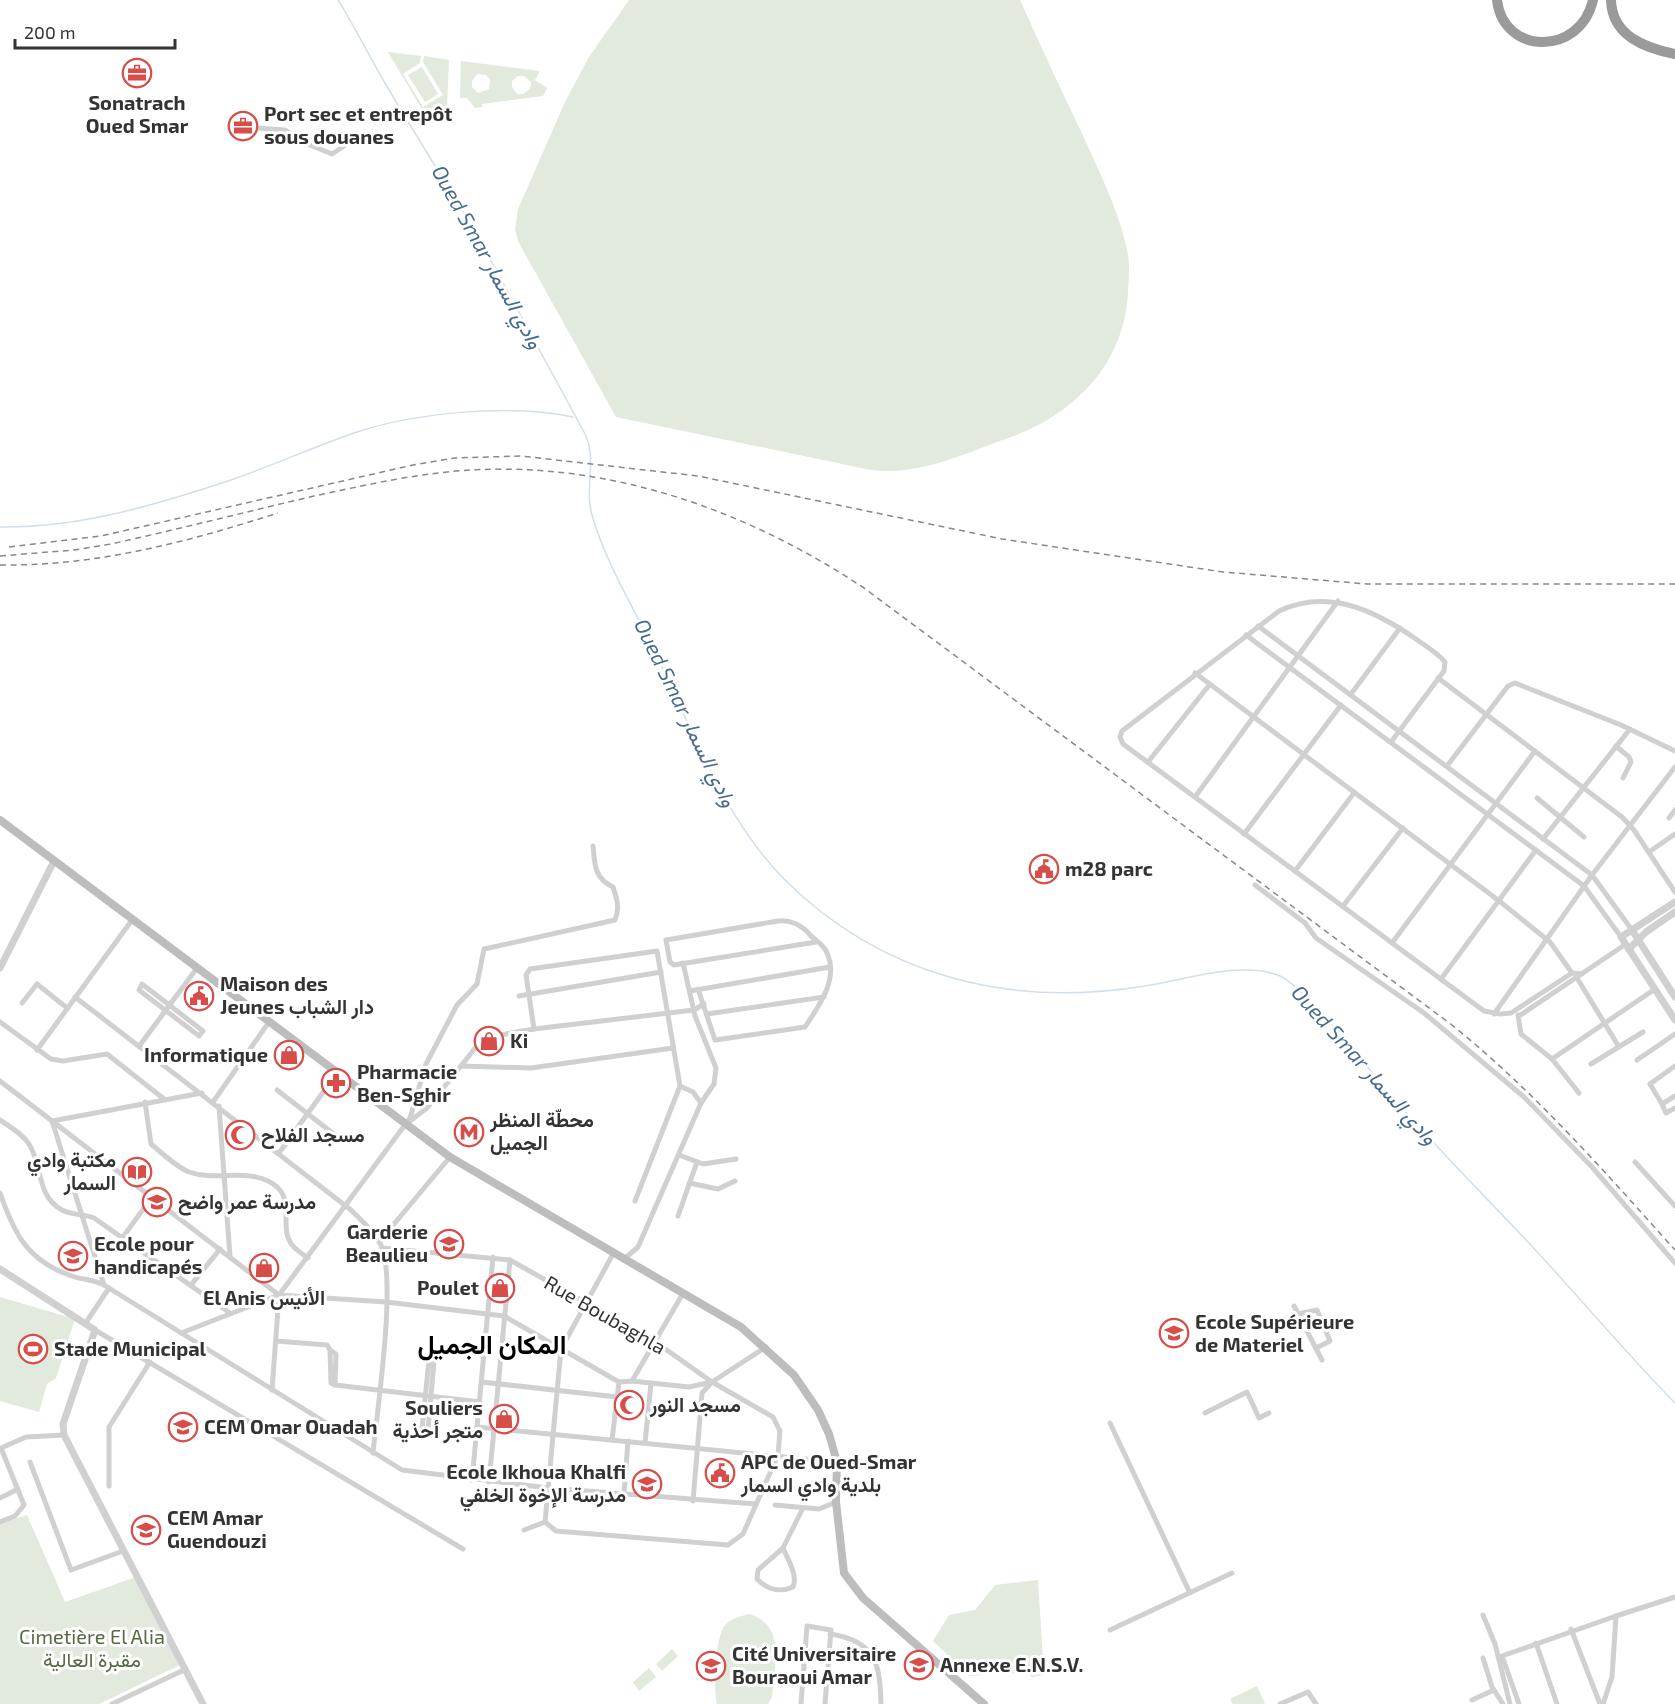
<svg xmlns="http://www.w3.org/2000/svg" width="1675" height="1704" font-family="'Exo 2',Vazirmatn,sans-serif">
<rect width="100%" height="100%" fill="#fff"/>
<g fill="#e2e9dd" fill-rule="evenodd">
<path d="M629,0H1020C1041,47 1063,94 1085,140C1101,176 1119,211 1127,250C1130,263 1129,278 1128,291C1125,363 1076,413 1011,437C965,453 921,476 871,470L616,417L519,243L515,230L518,209L565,102L589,57Z"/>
<path d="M388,52L421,56L420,63L403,74L423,107L443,95L423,62L424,56L449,60L447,109L423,111Z"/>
<path d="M461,61L540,71L535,80L547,88L543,96L482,104V107L475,108L467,98H460ZM477,74L486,75L490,80L489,89L478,93L472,87V81ZM518,76H524L531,82L530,89L523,94H517L512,87V81Z"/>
<path d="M422,67L438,94L425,102L408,75Z"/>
<path d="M0,1297L75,1319L56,1378L47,1384L39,1412L0,1401Z"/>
<path d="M27,1515L65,1602L136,1577L180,1665L99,1704H0V1523Z"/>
<path d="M1038,1580L1044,1675L1032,1677L1027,1672L969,1676L933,1641L949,1615L975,1610L995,1585Z"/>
<path d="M749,1614C787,1625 774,1666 772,1697L768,1704H717C713,1689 715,1635 726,1624C732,1618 742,1616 749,1614Z"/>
<path d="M672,1649L678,1656L662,1671L656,1664Z"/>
<path d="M649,1668L656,1677L639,1691L633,1682Z"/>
<path d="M1257,1686L1265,1704H1233L1230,1699Z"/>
</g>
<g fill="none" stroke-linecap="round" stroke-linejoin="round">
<g stroke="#d2dfeb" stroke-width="1.5">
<path d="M338,0C355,27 369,56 385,83C415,135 448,185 478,237C514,302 549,367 584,432C598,457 584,489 592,515C604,559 634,609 654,650C692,728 722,816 784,879C882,977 1011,1008 1145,986C1185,980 1242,960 1280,976C1308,989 1371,1073 1395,1100C1441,1153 1492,1203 1540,1255C1585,1304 1628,1355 1675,1403"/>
<path d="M0,527C81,528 159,504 234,479C276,464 316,446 357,432C418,412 510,404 573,417"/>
</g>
<g stroke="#d0d0d0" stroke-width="5">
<path d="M230,126L285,130L305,143L332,154L350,142"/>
<path d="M1258,626L1592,875L1632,930"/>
<path d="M1246,635L1584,886L1621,937"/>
<path d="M1195,673L1498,900L1550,942L1572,973"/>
<path d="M1438,678L1622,817L1634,830L1675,892"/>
<path d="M1351,694L1400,628"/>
<path d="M1391,742L1444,671L1445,662C1438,653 1425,646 1416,639C1374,610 1328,588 1279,611L1122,731L1120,737L1123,744L1484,1011L1500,1014L1511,1013L1572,973L1582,974"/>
<path d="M1616,746L1629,757L1631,762L1623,778"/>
<path d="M1148,762L1210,684"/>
<path d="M1447,766L1508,686L1515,683L1621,725L1675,751"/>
<path d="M1195,797L1338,601"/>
<path d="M1537,798L1584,837"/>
<path d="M1669,818L1675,810"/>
<path d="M1244,834L1341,705"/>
<path d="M1543,839L1630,729"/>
<path d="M1649,852L1675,834"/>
<path d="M1295,871L1354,793"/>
<path d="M1255,885L1305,923L1316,938L1424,1013L1524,1097L1592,1167L1675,1263"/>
<path d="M1343,906L1403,828"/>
<path d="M1392,943L1535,751"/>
<path d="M683,963L695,1016L716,1068L714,1084L701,1103"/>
<path d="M1577,978L1619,1047"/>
<path d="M1441,979L1536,850"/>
<path d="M142,984L203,1031L199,1036L139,990Z"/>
<path d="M698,989L715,1040L805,1027C819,1006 839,979 827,953C824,945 817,941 811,936C803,926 791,919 778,921L666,940L670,962L674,965L816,942"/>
<path d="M690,991L830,967"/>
<path d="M519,996L661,972"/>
<path d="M75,997L351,1210C361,1220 375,1232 381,1245C397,1279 377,1411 373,1453"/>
<path d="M22,1003L37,984L67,1008"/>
<path d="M707,1014L824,997"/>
<path d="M1494,1014L1592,875L1675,767"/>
<path d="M1518,1015L1521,1034L1552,1059L1579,1093"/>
<path d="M1519,1016L1626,944"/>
<path d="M0,1022L51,1059L63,1061L107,1054L164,1099"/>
<path d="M534,1029L526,975L530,969L657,951L680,1086L635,1201"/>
<path d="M140,1045L197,968"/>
<path d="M37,1050L132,920"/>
<path d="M1552,1059L1655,989"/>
<path d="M1637,1060L1675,1034"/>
<path d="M1591,1064L1643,1032"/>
<path d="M461,1066L483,1038L534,1029L694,1010L704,1004"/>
<path d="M0,1081L279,1295L386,1302L504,1316L619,1382L632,1381L689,1387L712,1382L773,1417L780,1431L778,1455L743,1534L728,1545L556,1531L545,1522"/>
<path d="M277,1090L339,1138"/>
<path d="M1675,1096L1662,1104L1666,1113L1675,1108"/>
<path d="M145,1102L151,1144C162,1153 176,1167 189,1172C214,1181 244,1169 268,1181C300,1196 276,1227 293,1246C297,1251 303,1254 308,1258"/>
<path d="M213,1102L269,1022"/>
<path d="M1662,1104L1650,1084L1675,1066"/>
<path d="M219,1106L230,1257"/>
<path d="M0,1120C10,1127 23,1134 29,1144C43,1166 36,1196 62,1210C71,1215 84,1214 94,1218L230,1313"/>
<path d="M410,1121L427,1108L461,1066L531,1068L673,1048"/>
<path d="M279,1153L337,1073"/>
<path d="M679,1155L703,1164L736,1159"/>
<path d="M1635,1162L1675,1206"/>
<path d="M689,1183L718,1189L735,1181"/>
<path d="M0,1193C14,1233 27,1260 69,1275C81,1280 93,1279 104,1285L402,1470L548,1488L756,1504"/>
<path d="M678,1216L697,1162"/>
<path d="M123,1237L152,1197"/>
<path d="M379,1242L450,1157"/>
<path d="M382,1248L510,1260L654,1341L712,1382"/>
<path d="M623,1260L638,1247L701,1103L693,1092L680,1086"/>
<path d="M104,1285L52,1121L202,1093"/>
<path d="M191,1285L220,1249"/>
<path d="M279,1295L410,1118L426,1064L457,1005L477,984L484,949L615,920C620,908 617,899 613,887C594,878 595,865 593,846"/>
<path d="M1294,1306L1322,1360"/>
<path d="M1298,1314L1317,1310L1330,1341L1316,1348"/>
<path d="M85,1324L109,1288"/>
<path d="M95,1330L463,1549"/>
<path d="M181,1333L279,1295"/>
<path d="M276,1341L327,1345L330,1350L331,1383L335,1385L480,1402"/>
<path d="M330,1350L336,1354L335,1385"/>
<path d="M429,1360L434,1361L428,1430L422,1429Z"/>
<path d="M632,1381L682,1295"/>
<path d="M482,1382L617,1397"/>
<path d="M272,1390L279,1295"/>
<path d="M1205,1413L1247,1392L1259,1418L1269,1413"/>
<path d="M1110,1423L1190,1593"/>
<path d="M477,1427L837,1462"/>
<path d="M612,1440L619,1382"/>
<path d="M645,1443L651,1383"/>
<path d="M30,1462L71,1570L123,1551"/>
<path d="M472,1480L493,1257"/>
<path d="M489,1482L510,1260"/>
<path d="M109,1486V1427L150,1362"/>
<path d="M624,1494L628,1441"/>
<path d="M0,1498L18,1489"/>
<path d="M693,1501L702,1393L712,1382L766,1347"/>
<path d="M775,1505L819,1509L836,1502"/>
<path d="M0,1522L15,1516L24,1505L1,1448L26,1437L64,1435"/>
<path d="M545,1522L561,1349L613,1254"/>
<path d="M524,1530L545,1522"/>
<path d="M783,1548C788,1560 798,1575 793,1587C780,1593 767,1589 757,1579L758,1570L783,1548L803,1508"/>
<path d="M1483,1615L1495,1644L1510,1704"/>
<path d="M1616,1616L1675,1597"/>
<path d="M1571,1629L1600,1704"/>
<path d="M1110,1630L1232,1573"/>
<path d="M830,1634C875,1641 880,1662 881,1704"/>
<path d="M1536,1643L1557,1704"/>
<path d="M1483,1658L1492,1687L1503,1704"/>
<path d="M1472,1700L1494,1690"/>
<path d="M112,1704L186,1669"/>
<path d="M801,1704L807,1626L831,1630L825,1704"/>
<path d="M1280,1704L1308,1692L1316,1704"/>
<path d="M1519,1704L1502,1656L1616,1616L1612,1677L1603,1704"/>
</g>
<g stroke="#d0d0d0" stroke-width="7">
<path d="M1675,902L1621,937L1675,1020"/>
<path d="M1632,930L1675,997"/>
<path d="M1629,949L1646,932L1675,912"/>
<path d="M0,968L54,861"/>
<path d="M0,1269L95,1330L63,1424L64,1435L203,1704"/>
</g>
<path stroke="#bdbdbd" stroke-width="8" d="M0,820L450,1157L741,1327L794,1375L818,1410L829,1434L837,1462L836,1502L844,1573L863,1598L984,1704"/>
<g stroke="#9a9a9a" stroke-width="10">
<path d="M1497,0C1503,55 1580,57 1593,0"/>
<path d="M1611,0C1612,36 1645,48 1675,54"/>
</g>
<g stroke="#888" stroke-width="1.5" stroke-dasharray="6 4.5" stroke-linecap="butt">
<path d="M9,547L101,536L413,465L455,458L521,456L698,476L1002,539L1223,572L1367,584H1675"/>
<path d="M0,556L74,550L111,544C179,529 246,512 314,496C366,485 418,473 471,470C612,462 748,511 864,588L1452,1025C1535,1092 1604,1171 1675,1250"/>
<path d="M0,565C97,566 187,542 278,513"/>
</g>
</g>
<defs>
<g id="office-ring" transform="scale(1.5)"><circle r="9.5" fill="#fff" stroke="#d64d49" stroke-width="1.5"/><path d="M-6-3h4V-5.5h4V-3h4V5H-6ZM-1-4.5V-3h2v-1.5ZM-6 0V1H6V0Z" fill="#d64d49"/></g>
<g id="civic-ring" transform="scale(1.5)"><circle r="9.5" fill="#fff" stroke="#d64d49" stroke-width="1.5"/><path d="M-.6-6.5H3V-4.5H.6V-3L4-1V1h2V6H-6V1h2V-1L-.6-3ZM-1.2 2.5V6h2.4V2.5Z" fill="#d64d49"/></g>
<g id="shop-ring" transform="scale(1.5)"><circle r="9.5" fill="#fff" stroke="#d64d49" stroke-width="1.5"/><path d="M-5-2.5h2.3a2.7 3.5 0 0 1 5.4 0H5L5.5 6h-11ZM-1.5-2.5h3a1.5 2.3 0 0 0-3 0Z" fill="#d64d49"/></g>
<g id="pharmacy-ring" transform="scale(1.5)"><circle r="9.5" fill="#fff" stroke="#d64d49" stroke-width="1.5"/><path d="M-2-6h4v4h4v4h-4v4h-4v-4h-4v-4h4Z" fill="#d64d49"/></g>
<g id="metro-ring" transform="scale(1.5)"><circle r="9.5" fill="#fff" stroke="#d64d49" stroke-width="1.5"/><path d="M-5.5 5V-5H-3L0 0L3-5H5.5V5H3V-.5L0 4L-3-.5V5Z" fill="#d64d49"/></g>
<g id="mosque-ring" transform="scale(1.5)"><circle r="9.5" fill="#fff" stroke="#d64d49" stroke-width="1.5"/><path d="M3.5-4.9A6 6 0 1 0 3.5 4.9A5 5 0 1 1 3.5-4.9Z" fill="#d64d49"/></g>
<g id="library-ring" transform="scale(1.5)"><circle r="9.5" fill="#fff" stroke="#d64d49" stroke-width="1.5"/><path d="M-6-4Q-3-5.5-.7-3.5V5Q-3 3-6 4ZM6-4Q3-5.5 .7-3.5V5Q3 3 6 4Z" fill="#d64d49"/></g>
<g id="school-ring" transform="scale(1.5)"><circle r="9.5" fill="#fff" stroke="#d64d49" stroke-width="1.5"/><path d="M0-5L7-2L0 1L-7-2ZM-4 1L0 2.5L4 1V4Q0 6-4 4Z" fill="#d64d49"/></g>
<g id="university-ring" transform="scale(1.5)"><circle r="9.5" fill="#fff" stroke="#d64d49" stroke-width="1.5"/><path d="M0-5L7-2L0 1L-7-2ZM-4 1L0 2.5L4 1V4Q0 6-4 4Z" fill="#d64d49"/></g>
<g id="stadium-ring" transform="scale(1.5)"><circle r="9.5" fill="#fff" stroke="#d64d49" stroke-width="1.5"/><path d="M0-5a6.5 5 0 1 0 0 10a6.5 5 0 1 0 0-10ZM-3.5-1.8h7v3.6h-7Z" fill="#d64d49"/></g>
</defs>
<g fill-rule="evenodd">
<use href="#office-ring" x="137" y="73"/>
<use href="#office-ring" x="243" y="126"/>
<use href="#civic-ring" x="1044" y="869"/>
<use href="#civic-ring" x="199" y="996"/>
<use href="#shop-ring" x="489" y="1041"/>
<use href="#shop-ring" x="289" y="1055"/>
<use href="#pharmacy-ring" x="336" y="1083"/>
<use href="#metro-ring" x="469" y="1132"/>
<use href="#mosque-ring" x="240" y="1135"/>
<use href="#library-ring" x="137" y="1172"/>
<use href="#school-ring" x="157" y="1202"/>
<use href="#school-ring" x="449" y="1244"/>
<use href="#school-ring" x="73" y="1256"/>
<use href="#shop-ring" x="264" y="1268"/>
<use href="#shop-ring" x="500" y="1288"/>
<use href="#university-ring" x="1174" y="1333"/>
<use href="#stadium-ring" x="33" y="1349"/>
<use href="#mosque-ring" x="629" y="1405"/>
<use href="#shop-ring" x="504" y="1419"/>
<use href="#school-ring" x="183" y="1427"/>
<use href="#civic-ring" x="720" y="1473"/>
<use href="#school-ring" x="647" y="1484"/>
<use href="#school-ring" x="146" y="1530"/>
<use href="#university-ring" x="919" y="1665"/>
<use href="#university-ring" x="711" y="1666"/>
</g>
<g text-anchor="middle" stroke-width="6" stroke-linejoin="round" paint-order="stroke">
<g font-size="20" font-weight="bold" fill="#333" stroke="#fff" text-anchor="start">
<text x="137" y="110" text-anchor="middle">Sonatrach<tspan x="137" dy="23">Oued Smar</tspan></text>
<text x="264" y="121">Port sec et entrepôt<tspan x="264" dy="23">sous douanes</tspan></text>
<text x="1065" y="876">m28 parc</text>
<text x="220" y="991">Maison des<tspan x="220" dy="23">Jeunes دار الشباب</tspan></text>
<text x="510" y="1048">Ki</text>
<text x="268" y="1062" text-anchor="end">Informatique</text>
<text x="357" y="1079">Pharmacie<tspan x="357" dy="23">Ben-Sghir</tspan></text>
<text x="490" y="1127">محطّة المنظر<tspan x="490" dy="23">الجميل</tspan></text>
<text x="261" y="1142">مسجد الفلاح</text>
<text x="116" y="1167" text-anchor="end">مكتبة وادي<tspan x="116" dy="23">السمار</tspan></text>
<text x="178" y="1209">مدرسة عمر واضح</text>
<text x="428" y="1239" text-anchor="end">Garderie<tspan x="428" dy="23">Beaulieu</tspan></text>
<text x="94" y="1251">Ecole pour<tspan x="94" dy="23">handicapés</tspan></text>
<text x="479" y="1295" text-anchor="end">Poulet</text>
<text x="264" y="1305" text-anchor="middle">El Anis الأنيس</text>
<text x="1195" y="1329">Ecole Supérieure<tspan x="1195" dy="23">de Materiel</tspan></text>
<text x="54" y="1356">Stade Municipal</text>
<text x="650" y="1412">مسجد النور</text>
<text x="483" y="1415" text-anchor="end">Souliers<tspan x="483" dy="23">متجر أحذية</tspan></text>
<text x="204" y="1434">CEM Omar Ouadah</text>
<text x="741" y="1469">APC de Oued-Smar<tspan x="741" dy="23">بلدية وادي السمار</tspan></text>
<text x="626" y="1479" text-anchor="end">Ecole Ikhoua Khalfi<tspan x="626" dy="23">مدرسة الإخوة الخلفي</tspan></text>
<text x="167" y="1525">CEM Amar<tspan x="167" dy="23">Guendouzi</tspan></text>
<text x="732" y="1661">Cité Universitaire<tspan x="732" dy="23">Bouraoui Amar</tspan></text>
<text x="940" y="1672">Annexe E.N.S.V.</text>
</g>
<g font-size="20" fill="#333" stroke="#fff">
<text transform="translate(605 1315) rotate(30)" y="7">Rue Boubaghla</text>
</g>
<g font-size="20" fill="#526b43" stroke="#fff">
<text x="92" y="1644">Cimetière El Alia<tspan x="92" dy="23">مقبرة العالية</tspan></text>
</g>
<g font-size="21" font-style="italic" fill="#476b8f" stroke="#fff">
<text transform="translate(487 257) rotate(61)" y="7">Oued Smar وادي السمار</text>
<text transform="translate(685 713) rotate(64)" y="7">Oued Smar وادي السمار</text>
<text transform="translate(1364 1065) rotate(48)" y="7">Oued Smar وادي السمار</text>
</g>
<g font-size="26" font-weight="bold" fill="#000" stroke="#fff">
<text x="492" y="1354">المكان الجميل</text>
</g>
</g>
<path d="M15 39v9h160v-9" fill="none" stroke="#333333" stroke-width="3"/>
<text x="24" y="39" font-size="18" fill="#333333" stroke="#ffffff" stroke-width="4.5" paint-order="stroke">200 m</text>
</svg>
